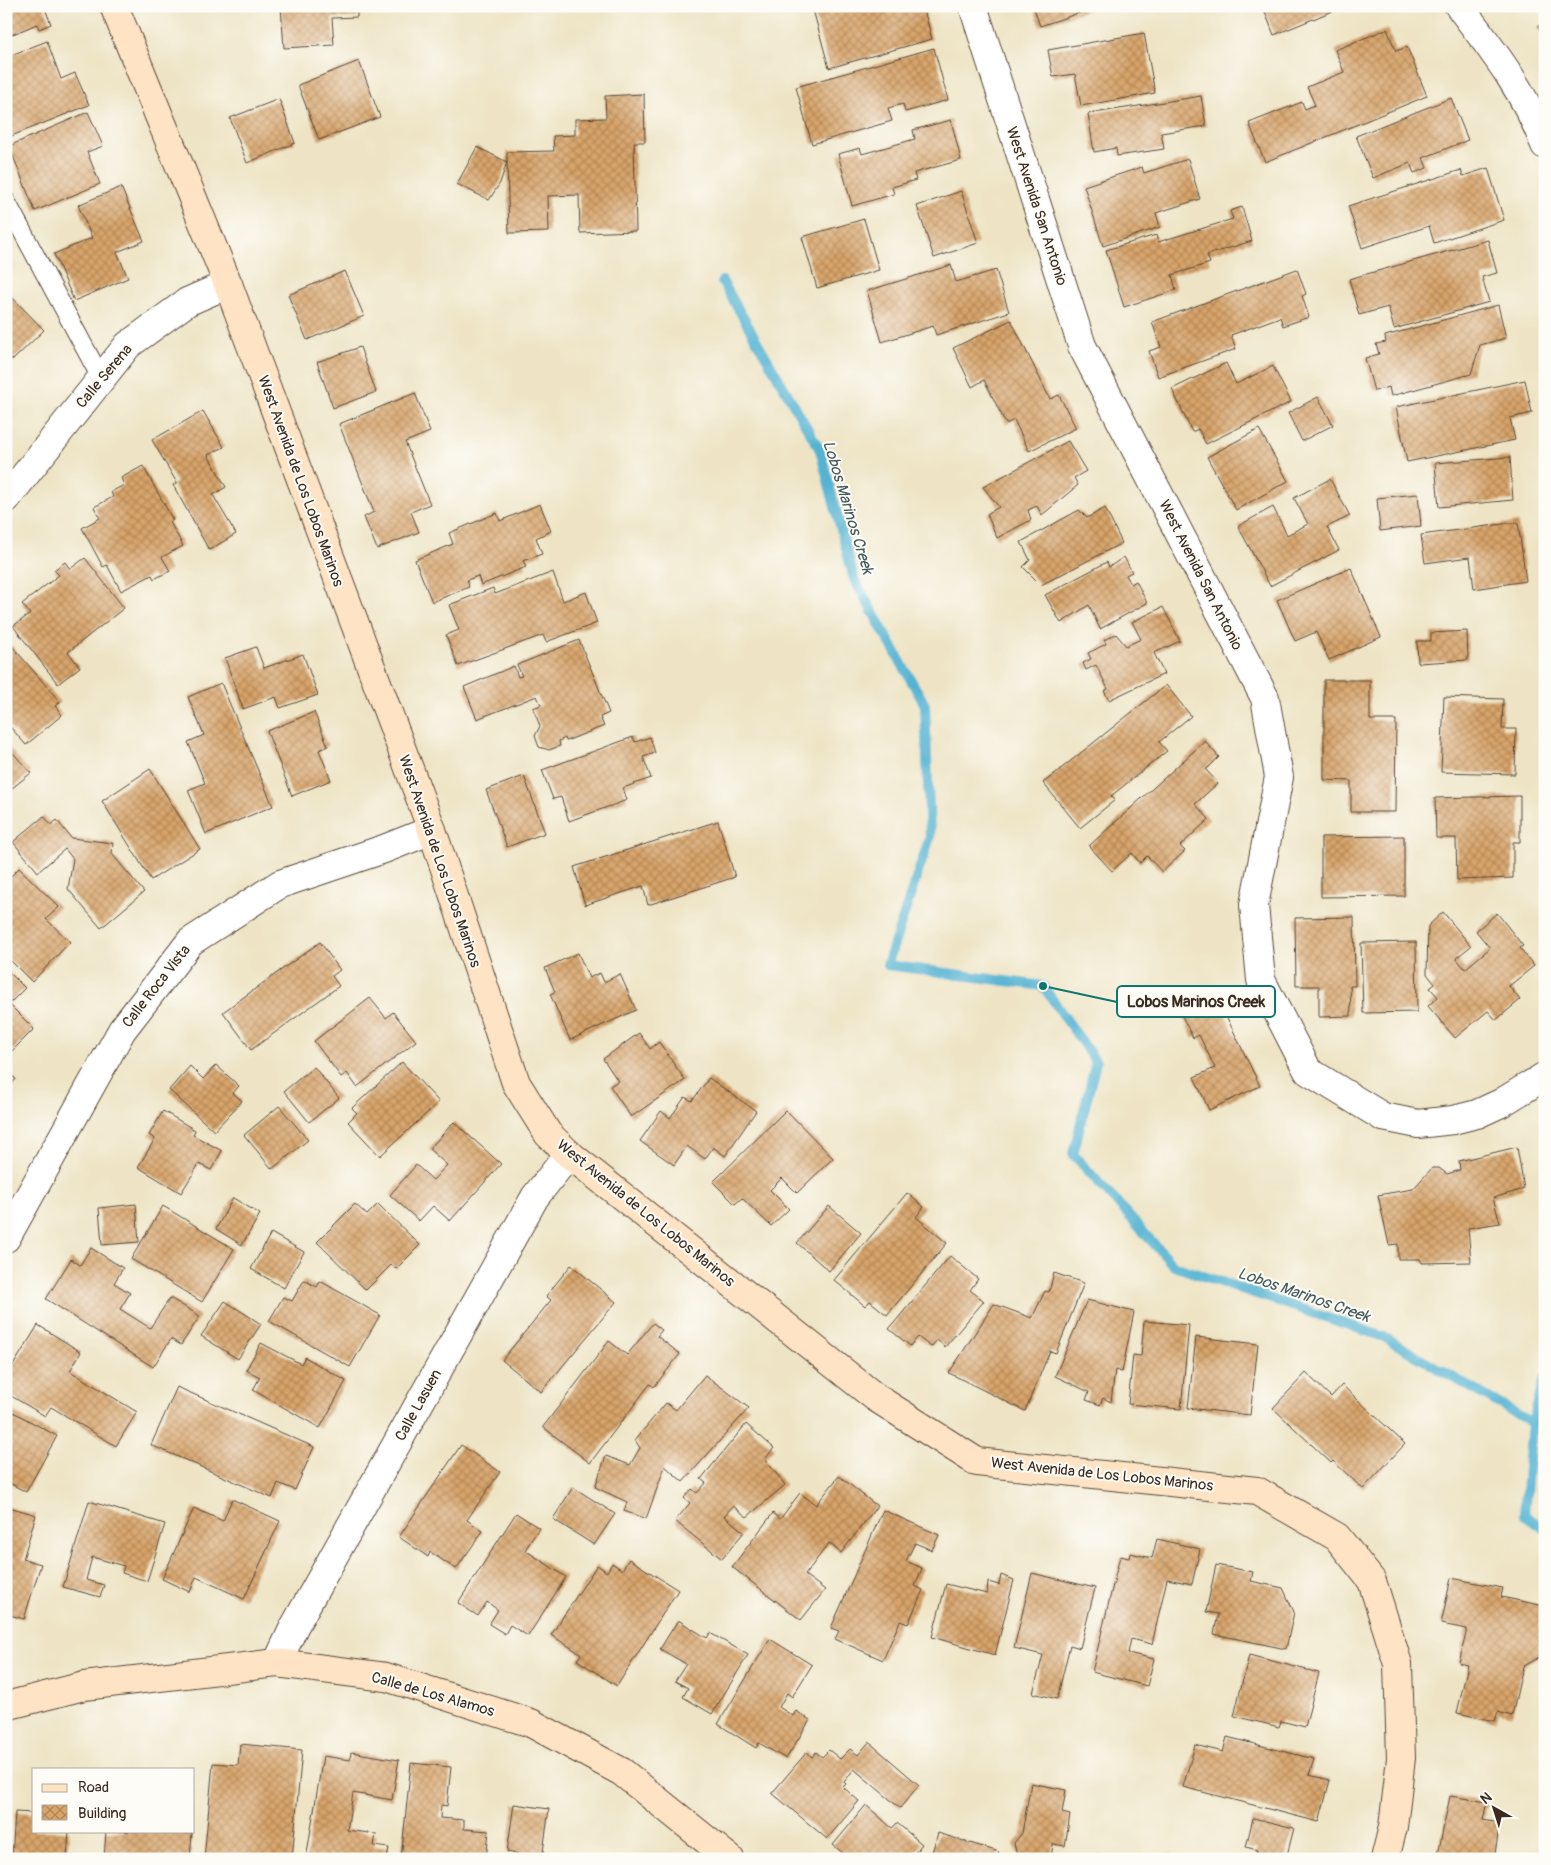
<svg xmlns="http://www.w3.org/2000/svg" width="1551" height="1865" font-family="Pangolin,sans-serif">
<defs>
<pattern id="building-cross-hatch" width="8" height="8" patternUnits="userSpaceOnUse" patternTransform="scale(1.25)"><rect width="8" height="8" fill="#d8a46b"/><path d="M0 0l8 8M0 8l8-8" fill="none" stroke="#b08657"/></pattern>
</defs>
<rect width="100%" height="100%" fill="#fdfcf7"/>
<filter id="ink" filterUnits="userSpaceOnUse"><feTurbulence type="fractalNoise" baseFrequency=".02" numOctaves="2"/><feDisplacementMap in="SourceGraphic" scale="10" xChannelSelector="R" yChannelSelector="G"/><feConvolveMatrix kernelMatrix="1 2 1 2 8 2 1 2 1" color-interpolation-filters="sRGB"/></filter>
<filter id="wash" filterUnits="userSpaceOnUse"><feTurbulence type="fractalNoise" baseFrequency=".0096" numOctaves="4" result="noise"/><feDisplacementMap in="SourceGraphic" scale="20" xChannelSelector="R" yChannelSelector="G"/><feGaussianBlur stdDeviation="1.12" result="paint"/><feColorMatrix in="noise" values="0 0 0 0 0 0 0 0 0 0 0 0 0 0 0 0 0 1.4 0 .05"/><feComposite in="paint" operator="in"/></filter>
<g filter="url(#wash)">
<rect width="100%" height="100%" fill="#eee4c5"/>
<g fill="none" stroke-linecap="round" stroke-linejoin="round">
<g stroke="#54b3d2" stroke-width="10">
<path d="M722,281L820,450L854,579L925,705L930,837L887,965L1043,986L1096,1062L1073,1154L1174,1266L1384,1337L1532,1423L1524,1515L1545,1529"/>
<path d="M1532,1423L1545,1379"/>
</g>
</g>
<g id="blocks">
<g fill="url(#building-cross-hatch)">
<path d="M6,6H44L51,24L39,29L37,24L6,37Z"/>
<path d="M281,6H357V17L332,18L334,45L284,48Z"/>
<path d="M812,6H879L880,12L900,6H923L932,39L829,68Z"/>
<path d="M1033,6H1097V7L1040,26Z"/>
<path d="M1265,6H1339L1340,8L1274,35L1263,7Z"/>
<path d="M1545,24V42L1538,26Z"/>
<path d="M1387,29L1396,51L1407,47L1427,96L1265,162L1249,123L1302,102L1305,109L1315,105L1307,87L1344,72L1335,50Z"/>
<path d="M1144,33L1155,93L1081,106L1075,74L1053,77L1048,50Z"/>
<path d="M47,41L61,79L75,73L89,105L9,137L6,129V57Z"/>
<path d="M934,48L948,100L905,112L903,104L888,108L892,121L812,144L796,87Z"/>
<path d="M359,61L380,117L319,140L298,85Z"/>
<path d="M644,94L645,142H634L636,231L580,233L579,195L548,196L549,232L509,233L507,162L500,183L489,200L457,184L477,147L507,162V152L554,151L553,136L575,135V119L606,118L605,96Z"/>
<path d="M1201,96L1206,126L1161,133L1164,149L1117,156L1116,148L1094,152L1088,114Z"/>
<path d="M1451,98L1468,140L1423,158L1427,168L1414,173L1410,163L1373,178L1356,136Z"/>
<path d="M279,99L295,143L247,163L230,118Z"/>
<path d="M88,112L103,146L87,152L100,184L35,211L9,146Z"/>
<path d="M951,120L961,160L914,173L916,180L892,187L894,194L852,206L838,154L860,148L862,154L915,139L913,130Z"/>
<path d="M1188,159L1200,199L1156,213L1160,227L1103,246L1084,186L1142,167L1144,173Z"/>
<path d="M1488,168L1504,220L1434,243L1429,226L1362,248L1348,206L1461,170L1463,176Z"/>
<path d="M121,187L144,241L117,252L128,278L74,301L54,254L92,238L78,205Z"/>
<path d="M961,191L978,243L934,258L917,206Z"/>
<path d="M1242,207L1252,241L1207,255L1210,263L1172,275L1176,290L1124,307L1106,250L1156,235L1158,242L1233,219L1230,211Z"/>
<path d="M864,219L879,270L817,288L802,237Z"/>
<path d="M1488,240L1497,273L1482,277L1489,302L1394,329L1388,307L1359,315L1349,279Z"/>
<path d="M951,265L956,282L996,270L1009,312L936,335L933,326L882,342L867,291Z"/>
<path d="M1297,269L1306,294L1302,296L1309,317L1283,326L1280,317L1231,335L1236,349L1158,377L1149,351L1161,347L1152,322Z"/>
<path d="M345,271L364,316L307,340L288,295Z"/>
<path d="M6,291L44,330L13,360L6,354Z"/>
<path d="M1498,305L1506,338L1480,345L1471,374L1391,396L1389,387L1374,391L1365,358L1379,354L1376,344L1386,342L1385,336Z"/>
<path d="M1011,320L1050,399L1059,395L1076,428L1029,451L1014,420L1006,424L984,380L972,387L953,348Z"/>
<path d="M360,347L376,392L333,408L317,362Z"/>
<path d="M1226,363L1236,384L1273,366L1291,402L1206,444L1198,429L1192,432L1172,389Z"/>
<path d="M1525,380L1532,413L1510,418L1515,440L1407,462L1396,407Z"/>
<path d="M415,393L430,432L405,442L430,504L411,512L419,532L377,549L364,517L374,512L339,424Z"/>
<path d="M1318,397L1333,425L1302,441L1288,413Z"/>
<path d="M203,411L224,447L208,455L226,487L213,495L236,534L209,550L173,485L177,483L152,440Z"/>
<path d="M1259,429L1288,481L1236,510L1207,457Z"/>
<path d="M1068,441L1086,471L1074,478L1078,485L1042,515L1037,506L1028,510L1031,520L997,538L987,514L999,507L983,487Z"/>
<path d="M1510,457L1513,500L1439,507L1435,463Z"/>
<path d="M143,466L173,520L170,522L183,546L162,557L170,571L154,579L152,575L121,591L107,565L103,567L82,528L100,518L94,507L113,497L111,492L124,485L121,478Z"/>
<path d="M1330,479L1350,516L1327,527L1339,550L1270,586L1238,526L1273,507L1287,535L1308,524L1294,498Z"/>
<path d="M1418,494L1421,526L1380,531L1377,498Z"/>
<path d="M540,504L551,531L536,538L542,554L523,561L526,567L481,585L478,576L467,580L469,587L432,602L415,560L453,544L449,533L497,513L500,521Z"/>
<path d="M1105,508L1122,543L1041,585L1023,567L1030,560L1021,542L1079,510L1087,518Z"/>
<path d="M1518,522L1526,581L1474,589L1470,557L1425,563L1421,535Z"/>
<path d="M1124,557L1132,572L1126,575L1131,584L1136,581L1147,603L1100,629L1089,605L1061,623L1045,595L1107,562L1109,567Z"/>
<path d="M85,558L124,608L68,652L80,667L58,684L13,626L30,614L22,604L59,575L54,570L65,562L70,569Z"/>
<path d="M1351,568L1381,637L1329,660L1316,632L1295,641L1277,600Z"/>
<path d="M553,572L563,601L586,592L597,623L546,642L543,635L458,666L446,635L459,630L449,605L493,588L495,594Z"/>
<path d="M1163,607L1180,641L1154,653L1164,674L1109,700L1104,691L1108,689L1096,665L1086,670L1083,663L1091,659L1088,653L1106,644L1104,640L1116,634L1126,646L1141,639L1132,622Z"/>
<path d="M1467,631L1468,660L1418,663L1417,641H1431V633Z"/>
<path d="M6,639L60,702L55,706L62,715L26,745L6,722Z"/>
<path d="M579,640L609,713L600,717L604,726L566,741L565,738L559,741L560,746L549,750L539,747L535,736L540,726L533,708L541,705L537,696L477,719L464,687L514,666L518,677L522,676L517,665Z"/>
<path d="M256,647L264,668L303,654L318,695L280,708L276,697L243,709L225,658Z"/>
<path d="M1324,680H1370V720H1396L1395,812H1351V781L1324,780Z"/>
<path d="M221,683L273,806L206,834L188,790L205,783L188,742L204,735L188,697Z"/>
<path d="M1166,685L1191,716L1159,742L1167,751L1111,796L1115,800L1080,828L1043,783Z"/>
<path d="M1444,697L1503,699L1502,729H1516L1515,774L1441,772Z"/>
<path d="M314,712L328,746L319,750L331,780L292,796L267,731Z"/>
<path d="M633,737L635,742L650,737L655,753L643,757L651,778L623,788L627,800L569,821L561,797L553,799L542,770Z"/>
<path d="M1205,741L1219,757L1206,770L1218,783L1195,804L1209,819L1180,846L1185,851L1162,872L1147,856L1140,863L1132,853L1112,871L1089,846Z"/>
<path d="M6,745L31,773L6,793Z"/>
<path d="M150,769L200,849L151,880L102,801Z"/>
<path d="M524,776L545,833L507,847L486,790Z"/>
<path d="M1520,796V842H1513V878L1457,880L1456,838H1436L1435,798Z"/>
<path d="M44,816L51,825L57,820L71,838L113,843L112,854L144,892L101,928L68,889L73,859L65,849L38,872L13,842Z"/>
<path d="M718,821L735,877L648,905L643,886L585,905L574,867Z"/>
<path d="M1404,836V896L1321,897V837Z"/>
<path d="M19,868L59,907L46,919L70,942L32,982L6,956L10,950L6,947V881Z"/>
<path d="M1443,912L1471,946L1456,958L1465,969L1490,948L1476,931L1497,913L1523,946L1520,948L1534,966L1509,986L1520,1000L1496,1020L1488,1011L1455,1038L1428,1006L1438,997L1430,988L1435,984L1427,974L1428,926Z"/>
<path d="M1354,917L1355,986H1350L1351,1016L1319,1017V986H1296L1295,918Z"/>
<path d="M320,942L340,970L332,976L339,986L251,1050L223,1012Z"/>
<path d="M1416,942L1417,1012L1363,1013L1361,943Z"/>
<path d="M578,953L589,978L600,973L604,982L620,974L636,1010L570,1040L550,994L555,992L545,968Z"/>
<path d="M6,969L25,988L9,1004L34,1029L8,1055Z"/>
<path d="M1216,995L1260,1086L1209,1110L1194,1077L1215,1068L1199,1035L1193,1038L1180,1012Z"/>
<path d="M370,998L386,1018L393,1012L416,1041L357,1087L347,1073L341,1077L314,1041Z"/>
<path d="M639,1033L650,1049L659,1042L685,1080L631,1117L610,1086L618,1081L603,1059Z"/>
<path d="M402,1062L439,1102L380,1156L348,1122L357,1113L352,1108Z"/>
<path d="M216,1065L239,1086L233,1093L242,1101L214,1131L169,1090L190,1066L203,1079Z"/>
<path d="M314,1067L339,1098L309,1122L284,1091Z"/>
<path d="M6,1072L16,1079L6,1091Z"/>
<path d="M709,1078L756,1111L725,1156L713,1147L705,1159L687,1146L674,1165L640,1141L661,1111L670,1118L685,1097L692,1101Z"/>
<path d="M279,1106L308,1140L272,1169L244,1135Z"/>
<path d="M786,1110L833,1158L797,1193L782,1178L770,1190L789,1209L771,1226L742,1198L735,1204L713,1182Z"/>
<path d="M163,1111L195,1130L193,1135L222,1151L211,1170L199,1164L181,1193L138,1167L155,1139L149,1135Z"/>
<path d="M454,1122L501,1164L450,1221L433,1206L419,1221L390,1195L416,1165L433,1180L447,1165L429,1149Z"/>
<path d="M1517,1147L1524,1189L1493,1198L1500,1223L1468,1228L1471,1262L1422,1263L1420,1259H1398V1244L1389,1245L1378,1195L1413,1189L1432,1168H1439L1447,1174L1460,1170L1459,1161Z"/>
<path d="M907,1193L924,1207L916,1217L947,1243L887,1315L870,1301L865,1306L834,1280Z"/>
<path d="M233,1198L260,1214L242,1245L216,1229Z"/>
<path d="M136,1204L139,1242L102,1245L99,1208Z"/>
<path d="M355,1204L367,1215L378,1204L420,1245L396,1269L391,1265L366,1290L317,1242Z"/>
<path d="M163,1206L234,1249L202,1302L131,1259Z"/>
<path d="M829,1206L861,1233L829,1271L797,1243Z"/>
<path d="M271,1233L304,1252L284,1288L251,1269Z"/>
<path d="M91,1248L123,1268L114,1283L130,1293L120,1309L150,1328L170,1298L200,1316L181,1345L171,1339L153,1367L46,1299L71,1259L80,1265Z"/>
<path d="M950,1256L978,1279L970,1290L984,1301L945,1347L937,1340L931,1347L918,1337L910,1346L889,1329Z"/>
<path d="M571,1265L616,1302L541,1392L502,1360L551,1300L546,1296Z"/>
<path d="M1054,1273L1084,1283L1056,1353L1050,1351L1025,1411L949,1373L994,1304L1032,1318L1045,1291L1049,1292Z"/>
<path d="M304,1280L317,1287L320,1281L380,1315L350,1367L269,1321L283,1297L292,1301Z"/>
<path d="M1087,1300L1134,1312L1122,1372L1115,1370L1111,1402L1103,1398L1100,1405L1086,1400L1089,1392L1055,1376Z"/>
<path d="M225,1301L261,1324L238,1359L201,1336Z"/>
<path d="M1144,1321L1189,1325L1181,1409L1128,1404L1133,1355L1141,1356Z"/>
<path d="M653,1323L662,1330L657,1336L680,1354L654,1387L650,1384L590,1463L543,1427L609,1341L627,1355Z"/>
<path d="M38,1325L81,1352L70,1371L137,1412L116,1446L51,1407L45,1416L6,1393V1377Z"/>
<path d="M1196,1337L1258,1344L1250,1415L1188,1408Z"/>
<path d="M261,1343L301,1364L305,1357L346,1381L320,1428L253,1390L260,1377L246,1370Z"/>
<path d="M1306,1373L1331,1397L1342,1385L1405,1444L1363,1489L1333,1461L1331,1463L1273,1408Z"/>
<path d="M705,1375L749,1408L683,1482L665,1466L646,1519L624,1511L627,1502L595,1487L606,1456L630,1465L640,1448L635,1440L666,1403L676,1410Z"/>
<path d="M177,1387L314,1447L295,1490L278,1483L272,1498L151,1445Z"/>
<path d="M6,1408L57,1436L26,1492L6,1481Z"/>
<path d="M746,1424L774,1448L765,1459L785,1485L747,1517L733,1506L724,1516L744,1532L722,1559L675,1521L690,1503L684,1498L692,1489L697,1493L706,1483L701,1479Z"/>
<path d="M461,1445L500,1472L467,1520L483,1531L456,1569L430,1552L428,1557L399,1537Z"/>
<path d="M839,1476L877,1506L841,1553L829,1543L805,1575L825,1590L801,1620L732,1567L773,1513L780,1519L800,1493L816,1505Z"/>
<path d="M573,1487L615,1514L594,1545L553,1519Z"/>
<path d="M232,1499L280,1521L244,1599L196,1577L190,1592L162,1579L194,1508L223,1521Z"/>
<path d="M89,1501L165,1524L147,1581L122,1573L124,1566L92,1557L86,1580L104,1585L100,1597L63,1587Z"/>
<path d="M6,1506L36,1515L23,1559L41,1564L24,1619L6,1614Z"/>
<path d="M883,1510L939,1535L932,1550L915,1543L906,1561L922,1568L915,1586L923,1590L908,1624L900,1621L883,1660L835,1639L839,1631L831,1628Z"/>
<path d="M516,1513L539,1528L525,1550L566,1577L528,1636L510,1625L505,1634L489,1624L498,1610L487,1602L478,1616L458,1603Z"/>
<path d="M1157,1539L1200,1549L1192,1584L1167,1579L1152,1644L1131,1639L1128,1653L1154,1659L1147,1686L1092,1672L1120,1556L1129,1558L1130,1553L1152,1558Z"/>
<path d="M629,1559L678,1590L617,1686L577,1660L581,1654L551,1635L597,1565L607,1572L612,1563L622,1570Z"/>
<path d="M1216,1565L1253,1572L1251,1581L1283,1588L1294,1612L1286,1649L1214,1634L1218,1614L1206,1612Z"/>
<path d="M1032,1573L1095,1588L1080,1648L1070,1645L1057,1699L1033,1693L1043,1655L1014,1648Z"/>
<path d="M1001,1575L1014,1580L995,1655L932,1637L946,1584L987,1594L988,1582L999,1585Z"/>
<path d="M1451,1578L1503,1588L1501,1597L1545,1606V1654L1523,1666L1512,1716L1498,1712L1495,1721L1457,1713L1468,1665L1459,1663L1467,1629L1441,1624Z"/>
<path d="M678,1620L707,1638L710,1633L748,1655L712,1714L683,1697L688,1688L675,1681L686,1664L660,1649Z"/>
<path d="M770,1639L812,1665L792,1697L787,1693L779,1707L793,1716L796,1711L810,1720L786,1759L759,1743L756,1748L718,1724Z"/>
<path d="M1249,1655L1319,1673L1305,1727L1281,1721L1279,1727L1234,1716Z"/>
<path d="M1227,1737L1314,1759L1309,1775L1330,1780L1319,1822L1183,1787L1195,1745L1223,1752Z"/>
<path d="M869,1742L919,1785L900,1808L854,1769L844,1782L846,1784L843,1787L859,1801L827,1839L772,1793L807,1752L812,1757L816,1752L822,1757L829,1750L840,1759L850,1749L858,1755Z"/>
<path d="M240,1744L302,1750L292,1859H204L213,1763L238,1765Z"/>
<path d="M351,1752L399,1760L392,1800L353,1793L347,1830L376,1834L374,1846L389,1848L387,1859H306L323,1756L350,1760Z"/>
<path d="M411,1763L451,1767L447,1806L441,1805L440,1818L464,1820V1829L489,1831L486,1859H401Z"/>
<path d="M1031,1783L1066,1790L1062,1813L1070,1815L1065,1846L1053,1844L1051,1859H1022L1016,1852L1014,1843L1022,1833Z"/>
<path d="M1450,1796L1487,1802L1483,1820L1500,1823L1494,1859H1437Z"/>
<path d="M514,1804L549,1809L542,1859H516L517,1854L507,1852Z"/>
<path d="M866,1805L892,1828L897,1823L922,1844L910,1859H850L833,1845Z"/>
<path d="M15,1812L34,1813V1831H69L67,1859H12Z"/>
<path d="M1253,1818L1294,1828L1286,1859H1255L1257,1850L1246,1847Z"/>
<path d="M106,1831L192,1833L190,1859H104Z"/>
<path d="M938,1833L999,1852L997,1859H930Z"/>
<path d="M1165,1854L1188,1858V1859H1164Z"/>
<path d="M1098,1855L1114,1858V1859H1097Z"/>
</g>
</g>
</g>
<g filter="url(#ink)">
<use href="#blocks" fill-opacity="0" stroke="#564637" stroke-width="1"/>
<g fill="none" stroke-linecap="round" stroke-linejoin="round">
<g stroke="#564637" stroke-width="20">
<path id="lane" d="M6,201L101,378"/>
</g>
<g stroke="#564637" stroke-width="30">
<g id="street">
<path d="M973,6L1082,346L1265,698L1279,777L1254,905L1261,980L1308,1071L1383,1117L1418,1124L1453,1120L1477,1114L1501,1103L1545,1076"/>
<path d="M1459,6C1494,52 1524,90 1545,145"/>
<path d="M6,499L128,345L187,302L228,284"/>
<path d="M6,1238L122,1030L190,942L280,884L384,849L432,830"/>
<path d="M277,1663L294,1627L535,1197L569,1154"/>
</g>
</g>
<g stroke="#564637" stroke-width="30">
<g id="secondary">
<path d="M114,6L228,284L432,830L516,1083L548,1134L569,1154L875,1397L977,1462L1257,1491L1337,1537L1372,1581L1398,1664L1401,1758L1393,1827L1385,1859"/>
<path d="M6,1706L84,1686L277,1663L386,1677L531,1723L622,1772L730,1859"/>
</g>
</g>
<use href="#lane" stroke="#fff" stroke-width="18"/>
<use href="#street" stroke="#fff" stroke-width="28"/>
<use href="#secondary" stroke="#fee4c5" stroke-width="28"/>
</g>
</g>
<g text-anchor="middle" stroke-width="4" stroke-linejoin="round" paint-order="stroke">
<g font-size="15" fill="#3b2a1e" stroke="#fdfcf7">
<text transform="translate(1037 206) rotate(72)" y="5">West Avenida San Antonio</text>
<text transform="translate(104 376) rotate(-50)" y="5">Calle Serena</text>
<text transform="translate(301 481) rotate(70)" y="5">West Avenida de Los Lobos Marinos</text>
<text transform="translate(1201 575) rotate(63)" y="5">West Avenida San Antonio</text>
<text transform="translate(440 861) rotate(71)" y="5">West Avenida de Los Lobos Marinos</text>
<text transform="translate(156 986) rotate(-52)" y="5">Calle Roca Vista</text>
<text transform="translate(646 1213) rotate(39)" y="5">West Avenida de Los Lobos Marinos</text>
<text transform="translate(418 1405) rotate(-61)" y="5">Calle Lasuen</text>
<text transform="translate(1102 1474) rotate(6)" y="5">West Avenida de Los Lobos Marinos</text>
<text transform="translate(433 1694) rotate(16)" y="5">Calle de Los Alamos</text>
</g>
<g font-size="16" font-style="italic" fill="#445a5d" stroke="#fdfcf7">
<text transform="translate(849 507) rotate(73)" y="6">Lobos Marinos Creek</text>
<text transform="translate(1304 1294) rotate(19)" y="6">Lobos Marinos Creek</text>
</g>
</g>
<path fill="none" stroke="#0f766e" stroke-width="2" d="M1043 986L1117 1002"/>
<circle fill="#0f766e" stroke="#fdfcf7" stroke-width="2" cx="1043" cy="986" r="5"/>
<rect fill="#fdfcf7" stroke="#0f766e" stroke-width="2" x="1117" y="986" width="158" height="31" rx="5"/>
<g font-size="16" text-anchor="middle" font-weight="bold" fill="#3b2a1e">
<text x="1196" y="1007">Lobos Marinos Creek</text>
</g>
<rect width="1551" height="1865" fill="none" stroke="#fdfcf7" stroke-width="25"/>
<rect x="32" y="1768" width="162" height="65" fill="#fdfcf7" stroke="#afa8a0"/>
<rect x="42" y="1784" width="25" height="8" fill="#fee4c5" stroke="#afa8a0"/>
<text x="78" y="1792" font-size="15" fill="#3b2a1e">Road</text>
<rect x="42" y="1805" width="25" height="15" fill="url(#building-cross-hatch)" stroke="#afa8a0"/>
<text x="78" y="1818" font-size="15" fill="#3b2a1e">Building</text>
<g transform="translate(1494 1808) rotate(321)" stroke="#fdfcf7" stroke-width="4" paint-order="stroke">
<path d="M0-4L9 19L0 12L-9 19Z" fill="#3b2a1e"/>
<text y="-8" font-size="14" font-weight="bold" text-anchor="middle" fill="#3b2a1e">N</text>
</g>
</svg>
